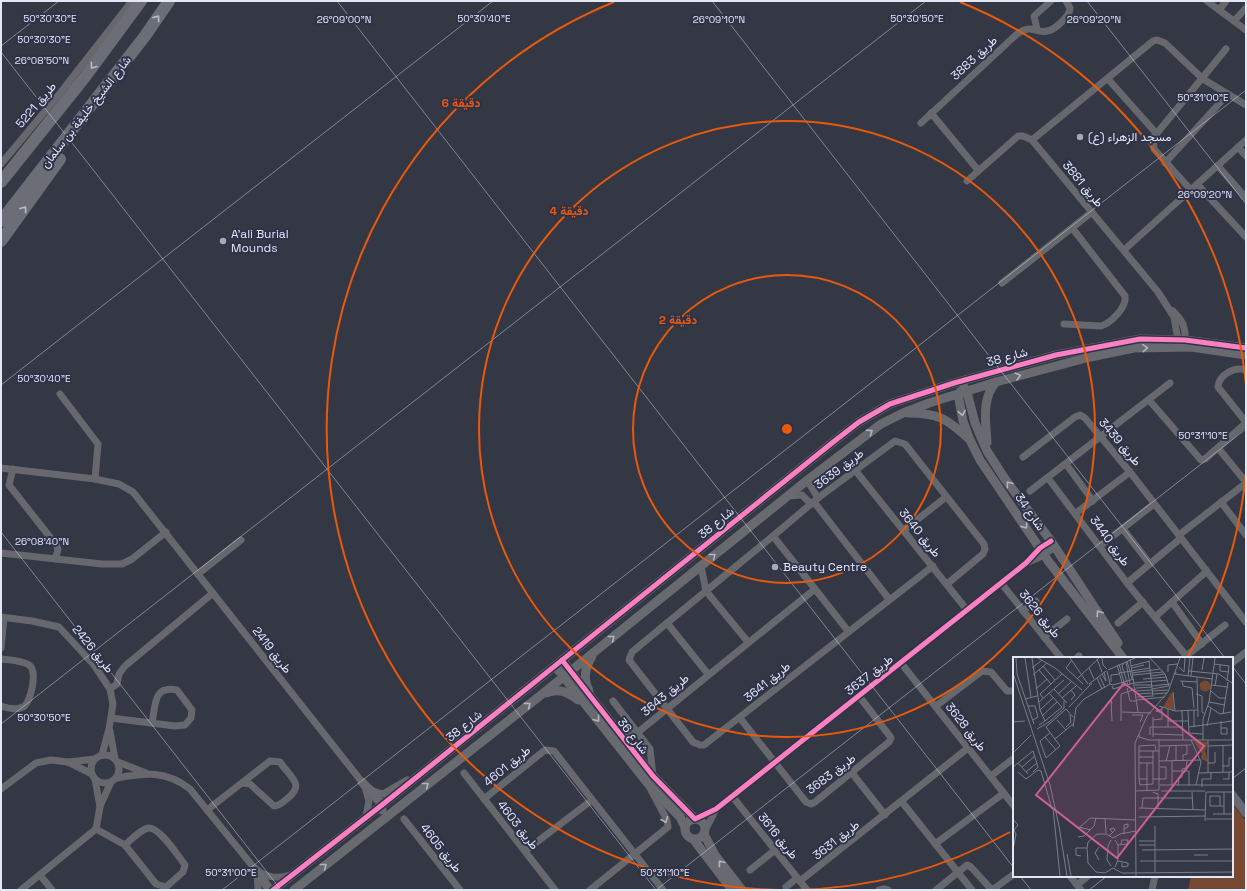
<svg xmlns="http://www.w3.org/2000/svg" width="1247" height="891" font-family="'Space Grotesk',Vazirmatn,sans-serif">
<rect width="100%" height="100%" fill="#343744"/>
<path fill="#784932" d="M1232,804L1246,821V890H1188L1191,876H1232Z"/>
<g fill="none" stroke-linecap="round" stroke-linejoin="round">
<g stroke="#66686d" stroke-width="7">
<path d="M1207,1L1246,30"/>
<path d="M1219,10L1226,1"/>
<path d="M1234,21L1246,8"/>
<path d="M1037,29L1034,16L1051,1"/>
<path d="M1108,79L1156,133"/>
<path d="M931,113L978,170"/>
<path d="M921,123L1017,34C1033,23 1035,34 1047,31C1055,30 1070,16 1070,8L1066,1"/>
<path d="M1032,140L1153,41L1157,40L1165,43L1203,79L1246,105"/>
<path d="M1238,147L1246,156"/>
<path d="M1165,163L1228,94"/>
<path d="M1,164L61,92L132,1"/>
<path d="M1218,166L1246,198"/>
<path d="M967,181L1018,136H1023L1032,140L1158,292L1174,317L1178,340L1181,343"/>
<path d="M1197,184L1246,237"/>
<path d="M1191,190L1154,149L1153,138L1226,49"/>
<path d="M1124,250L1246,140"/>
<path d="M1002,283L1092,212"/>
<path d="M1173,311C1182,320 1186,327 1185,340L1181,343"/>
<path d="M1064,324L1101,326C1111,323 1127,307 1125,296L1073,229"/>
<path d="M1246,370C1234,366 1219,375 1218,387L1246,422"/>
<path d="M60,394L98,444L95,479"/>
<path d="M1149,400L1201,460L1205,459L1246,423"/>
<path d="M1218,448L1246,482"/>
<path d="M1023,457L1075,417L1080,415L1085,418L1130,472L1246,622"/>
<path d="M1066,464L1093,501"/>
<path d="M1,468L95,479L119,484L133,492L362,782L373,791L383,794L407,780"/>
<path d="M13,469L9,485L57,546L58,550L55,559"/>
<path d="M855,470L967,610"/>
<path d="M810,478V485L818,498"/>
<path d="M1048,478L1127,583L1188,658"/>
<path d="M1030,491L1170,383"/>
<path d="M788,496L802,495L811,504"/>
<path d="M814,502L889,599"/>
<path d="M1221,502L1246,535"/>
<path d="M1076,513L1130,472"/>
<path d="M1123,529L1150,564"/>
<path d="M904,530L946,497"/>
<path d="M1179,535L1246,483"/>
<path d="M1100,546L1154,504"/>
<path d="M1,553L102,564H122L132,559L166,532"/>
<path d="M1026,563L1038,558L1055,547"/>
<path d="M701,566L706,591L748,642"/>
<path d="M198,574L241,540"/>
<path d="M1001,583L1061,658"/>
<path d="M1127,583L1181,538"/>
<path d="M815,589L773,536L818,498L895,441L905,444L984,544L985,549L983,554L947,584"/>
<path d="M1172,602L1202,644"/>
<path d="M1023,611L1036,601"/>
<path d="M1,617L32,621L59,627L94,665L110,689L113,704L109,729L102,755"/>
<path d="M1155,617L1207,571"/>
<path d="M667,623L632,652L629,660L693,742L700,745H704L933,566"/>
<path d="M1118,623L1143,602"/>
<path d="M1044,637L1067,619"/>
<path d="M1,648L4,618"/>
<path d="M1186,656L1225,625"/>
<path d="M1077,658L1079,656"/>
<path d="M1,659C9,660 21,660 29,665C38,670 31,703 23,707C17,710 7,708 1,706"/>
<path d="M901,663L1014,806"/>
<path d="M1232,663L1246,652"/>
<path d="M708,674L667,623L773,536"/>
<path d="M110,689L117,684L119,674L125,666L213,593"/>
<path d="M613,701L650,749L653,776"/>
<path d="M936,706L982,671L991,672L1007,691H1014"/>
<path d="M111,718L175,726L185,725L191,718L192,710L177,690C153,685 156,705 152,722"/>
<path d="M740,718L806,802L811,804L815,802L889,742L891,738L889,735L859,696"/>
<path d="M110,731L115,759"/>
<path d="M622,738L637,733L815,589L848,631"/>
<circle cx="105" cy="769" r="14"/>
<path d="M68,762L92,774"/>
<path d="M118,762L146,773"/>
<path d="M464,773L555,890"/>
<path d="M852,773L885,815"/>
<path d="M991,776L1014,758"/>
<path d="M117,778C145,773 166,770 190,789L255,869C266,877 277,880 290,875"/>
<path d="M365,787L369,801L366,816"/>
<path d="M1,789L36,763L51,760L68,762L95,759"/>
<path d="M732,796L807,890"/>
<path d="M484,799L545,750L554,751L663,890"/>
<path d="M902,802L972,890"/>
<path d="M100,806L111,782"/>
<path d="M207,810L270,761L280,762L282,765C292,778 304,785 288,798C283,802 280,806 274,806L250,784L242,783"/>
<path d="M404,819L460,890"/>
<path d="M695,819L716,809L1001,583L1026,563L1040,548L1051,541"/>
<path d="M96,829L125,845L156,884L166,887L183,872L185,865C178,856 159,826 148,828C140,830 132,839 125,845"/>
<path d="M705,831L716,809"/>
<path d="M935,844L1004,793"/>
<path d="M525,851L592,800"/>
<path d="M750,870L775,850"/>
<path d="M257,873L258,890"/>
<path d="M40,875L52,890"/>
<path d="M1070,876L1081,890"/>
<path d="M800,881L968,748"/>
<path d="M1077,885L1088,876"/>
<path d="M786,887L797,878"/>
<path d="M21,890L96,829L100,807L95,779"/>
<path d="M590,890L668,827L667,820L650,788"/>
<path d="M879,890L884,889L888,890"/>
<path d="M936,890L967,865L971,867L991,889L995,888L1014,874"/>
<path d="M1152,890L1155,876"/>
</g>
<g stroke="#696a70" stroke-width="9">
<path d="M964,387L967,392L975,423L987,451L1005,479L1051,541L1118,643"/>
<path d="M961,391L958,394L963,421L970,440L980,460L1049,562L1123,658"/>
<path d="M908,413C939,413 947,419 969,439"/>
<path d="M987,443C986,422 981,399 996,382"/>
<path d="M562,660L653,776L695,819"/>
<path d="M555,666L649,785L680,817L685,827"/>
<path d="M589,691C583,679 585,667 592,656"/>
<path d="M546,693C559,688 568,692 578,700"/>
<path d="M362,782L380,802L382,810"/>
<path d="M1232,795L1246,813"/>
<circle cx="695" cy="829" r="10"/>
<path d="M704,834L715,855L742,890"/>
<path d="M694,840L732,890"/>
<path d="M255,869L270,890"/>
<path d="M273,890L382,805L832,443L859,422L890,404L954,383L1056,355L1140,339L1185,340L1246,348"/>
<path d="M294,890L541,695L810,478L881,424L903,413L929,403L996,382L1090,357L1134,348L1191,347L1246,355"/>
</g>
<g stroke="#6c6e77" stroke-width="12">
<path d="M1,182L85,77L141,1"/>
<path d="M1,221L145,36L169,1"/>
<path d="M1,241L60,159"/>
</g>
<g stroke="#2e334a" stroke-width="8">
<g id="cycleway">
<path d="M562,660L653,776L695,819L716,809L1001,583L1026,563L1040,548L1051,541"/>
<path d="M273,890L382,805L832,443L859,422L890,404L954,383L1056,355L1140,339L1185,340L1246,348"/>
</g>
</g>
<use href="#cycleway" stroke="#ff80c0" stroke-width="5"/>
</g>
<defs><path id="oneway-chevron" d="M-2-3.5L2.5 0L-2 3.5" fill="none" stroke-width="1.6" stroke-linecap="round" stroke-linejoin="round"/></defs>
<g stroke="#b9bdca">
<use href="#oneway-chevron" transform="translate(157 18) rotate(-55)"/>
<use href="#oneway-chevron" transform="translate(93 66) rotate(127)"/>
<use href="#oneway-chevron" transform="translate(24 209) rotate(-54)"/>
</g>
<g stroke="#b2b5c0">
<use href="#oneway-chevron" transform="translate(1145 348) rotate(-2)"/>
<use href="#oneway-chevron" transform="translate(1018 376) rotate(-15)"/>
<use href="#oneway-chevron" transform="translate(962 413) rotate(79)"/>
<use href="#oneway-chevron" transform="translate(870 432) rotate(-34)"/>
<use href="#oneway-chevron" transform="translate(1009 484) rotate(-127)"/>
<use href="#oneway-chevron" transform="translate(1025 526) rotate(55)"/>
<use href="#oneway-chevron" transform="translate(713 556) rotate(-39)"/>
<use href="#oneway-chevron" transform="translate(1099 613) rotate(-123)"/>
<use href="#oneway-chevron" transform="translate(612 638) rotate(-39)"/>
<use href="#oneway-chevron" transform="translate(528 705) rotate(-37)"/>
<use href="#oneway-chevron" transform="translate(597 719) rotate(52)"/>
<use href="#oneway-chevron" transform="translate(426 785) rotate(-39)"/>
<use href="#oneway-chevron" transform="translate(721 863) rotate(-128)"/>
<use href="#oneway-chevron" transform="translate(324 866) rotate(-38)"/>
</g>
<use stroke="#b1b4bf" href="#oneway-chevron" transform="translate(665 820) rotate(68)"/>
<path fill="none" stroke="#e3e7f6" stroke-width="1" stroke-opacity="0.45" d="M337,1L1014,868M712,1L1225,658M1087,1L1246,204M1,46L59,1M1,52L656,890M1,385L493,1M1,532L281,890M1232,666L1246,684M1,724L926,1M1232,779L1246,768M1020,876L1031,890M222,890L1246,90M656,890L1246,429M1089,890L1107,876"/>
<g fill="none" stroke="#e8590c" stroke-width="2">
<circle cx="787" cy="429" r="154"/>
<circle cx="787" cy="429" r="308"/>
<path d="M1246 473A461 461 0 0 1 1188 656M1010 832A461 461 0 0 1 791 890M783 890A461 461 0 0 1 614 2M960 2A461 461 0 0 1 1246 385"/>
</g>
<g fill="#a6a9b8" stroke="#2e334a" stroke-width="1.5">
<circle cx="1080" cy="137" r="4"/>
<circle cx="223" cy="241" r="4"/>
<circle cx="775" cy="567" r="4"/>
</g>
<g text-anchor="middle" stroke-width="4" stroke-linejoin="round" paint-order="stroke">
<g font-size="12" fill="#e3e7f6" stroke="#2e334a">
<text transform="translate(974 58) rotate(-43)" y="4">طريق 3883</text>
<text transform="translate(36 105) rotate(-50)" y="4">طريق 5221</text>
<text transform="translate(86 112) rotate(-52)" y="4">شارع الشيخ خليفة بن سلمان</text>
<text transform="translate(1083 184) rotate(50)" y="4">طريق 3881</text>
<text transform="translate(1007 357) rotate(-15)" y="4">شارع 38</text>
<text transform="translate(1120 442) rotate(50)" y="4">طريق 3439</text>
<text transform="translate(839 469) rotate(-37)" y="4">طريق 3639</text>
<text transform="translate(1030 512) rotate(55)" y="4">شارع 34</text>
<text transform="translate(716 523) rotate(-39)" y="4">شارع 38</text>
<text transform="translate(920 533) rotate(51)" y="4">طريق 3640</text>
<text transform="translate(1110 541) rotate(54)" y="4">طريق 3440</text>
<text transform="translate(1040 614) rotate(51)" y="4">طريق 3626</text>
<text transform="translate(93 649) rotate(51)" y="4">طريق 2426</text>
<text transform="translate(272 650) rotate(52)" y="4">طريق 2419</text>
<text transform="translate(869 675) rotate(-38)" y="4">طريق 3637</text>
<text transform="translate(767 682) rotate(-39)" y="4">طريق 3641</text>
<text transform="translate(665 695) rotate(-40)" y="4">طريق 3643</text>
<text transform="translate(464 726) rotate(-39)" y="4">شارع 38</text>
<text transform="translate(966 727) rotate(52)" y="4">طريق 3628</text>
<text transform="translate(633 736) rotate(52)" y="4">شارع 36</text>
<text transform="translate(507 766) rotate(-39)" y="4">طريق 4601</text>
<text transform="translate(831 774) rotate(-37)" y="4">طريق 3683</text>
<text transform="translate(518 825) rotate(52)" y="4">طريق 4603</text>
<text transform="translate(778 836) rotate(51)" y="4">طريق 3616</text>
<text transform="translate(836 840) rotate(-38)" y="4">طريق 3631</text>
<text transform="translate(441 848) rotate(52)" y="4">طريق 4605</text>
</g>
<g font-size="12" fill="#e3e7f6" stroke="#2e334a" text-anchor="start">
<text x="1088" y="141">مسجد الزهراء (ع)</text>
<text x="231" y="238">A'ali Burial<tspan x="231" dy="14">Mounds</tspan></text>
<text x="783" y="571">Beauty Centre</text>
</g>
</g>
<g transform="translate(1013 657)">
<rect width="220" height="220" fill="#343744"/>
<path d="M186.5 29a5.5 5.5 0 1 1 11 0a5.5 5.5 0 1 1-11 0ZM158,36L160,37L161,53L150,50ZM181,84L195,85L192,94L195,105L188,102L189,97Z" fill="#784932"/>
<path fill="none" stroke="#7a7d8b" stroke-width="1" d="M3,1L4,17L21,67M12,1L18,40M19,1L27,53L32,64L26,68M25,1L42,11L69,33M57,1L75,27M89,1L90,8L94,12M137,1L152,17L156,29L139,32M84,2L89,15M117,2L125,55M59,3L53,11L70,27M114,4L119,22M136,4L140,40M113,5L117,27M111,6L109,9L115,28M106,7L112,29M201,7L216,9L214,24M104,8L110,29M207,8V14L216,15M30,9L42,23M118,9L137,4M166,10L171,15L172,1M19,11L29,3M76,11L81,22M119,11L131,8M26,13L38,27M95,13L122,1M189,13L191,1M94,14L97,27M176,14L206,17L219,26M155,15V8L165,7M163,15L162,17L199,22M0,16L37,128L46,169L54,219M106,16L137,11M119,16L147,12M89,17L93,24L91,15M20,18L34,6M120,18L150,15M138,19L152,17M175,19L177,1M178,19L180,1M87,20L92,31M184,20L185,60M84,21L89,32M64,22L86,1M130,22L154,20M167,24L184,25M169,24L170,29L179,31L181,51M98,25V18L107,17M79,27H76L93,14M122,28H139M198,28L215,30M99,29L100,32L121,26L155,23M139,29L157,27M202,29L204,17M114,31L117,44H124M123,31L139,30M23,32L34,22M41,32L54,46M58,33L62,38L58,43M123,34L139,33M139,34L155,33M198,34L206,41H213M160,35L162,54M36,36L49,50M45,37L58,25M124,37L139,36M139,37L154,36M183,37L189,39V55L192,57M124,40L139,39M30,41L27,37L49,17M49,41L63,29M12,42L24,39M124,43L152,40M26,45L51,23M196,45L212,48M99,47L98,42L99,64M15,49H22L25,60L20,63M146,49L162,54L184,53M195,49L207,57L218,55M56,50L77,28M149,52L143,54L149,56M27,53L40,41M181,53V70M169,54L170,83M175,54L176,76L190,77M109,55L138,56M210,57L215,25M119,58H130L127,65M29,59L44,45M44,63L53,73M140,63L149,62V50M32,64L49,50M108,64V37L123,32M155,64H175M208,64V77H214V71H208M0,65L12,64M35,66L51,51V44M194,69L198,51M53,70L58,65L57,58M60,70L63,51L71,42L97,27L100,28L121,22M155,70V52M176,70L219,64M24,72L36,65M37,76L27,84L33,101L47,89L33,70L53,52L60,60M126,77V80L136,83H220M140,77L170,78M137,78V70H170M32,80L43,93M140,80V60M42,82L60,67M178,83L188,105L183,128M190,83V62L196,45L202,1M195,83V116M219,83L220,13M146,89L178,88M195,89L220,88M210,89V115M126,94H146M0,96L18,78M126,100H140M146,104L188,103M153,104L157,89M159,104V128M163,104V89M170,104V98L174,97V89M5,106L15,117M126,106V122H134M134,106H126V89L142,88L143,94M195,106H202V95M210,109H216V101H220M0,110L20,94L25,110L20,115M9,110L22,99M159,114H176V128M5,115L13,122L25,113L28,114L39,152M13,115L24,106M186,116L220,115M126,122L127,128L140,127V94M140,122H153V110H147M210,122H216V115M147,128H220M165,128L166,121L169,120V112L173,111L174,104M189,130V122H198V116M122,134L146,133V82M134,134V106H140M148,134H192M140,135L145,137V151M179,135L180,153M211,135V157M207,149V139H197V149H211M40,151L47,219M126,151L192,153M129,151L130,141H180M200,157H220M126,160L192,159M92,161L93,176M0,162L5,168L1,173M193,162H220M192,164L193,135H220M142,169V215M66,170L78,173M65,172L77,161L123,163M111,177V168L115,167V170L111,172M96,179L102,173L101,171L97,172L99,175M65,180L71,179L81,169L83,161M100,181L107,177L123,174M98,183L95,189L94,203L98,209M102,183L105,188V203L102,210M126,184H142M105,188L114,187L115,183H109L108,187M126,188H142M86,190L82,196L86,203M0,193L3,177L1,173M129,193L220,192M54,197L58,219M181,198H195M68,199L63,198V191H74M105,204L115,206V209L109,210V206M127,204H220M100,211L109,216L220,215M100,211L92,216L83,215L75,206L74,191L75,185L84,177H93L100,181M123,219L122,86L134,59L155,35L167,1"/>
<path fill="#ce6091" fill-opacity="0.15" stroke="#ce6091" stroke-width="2" d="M111,26L191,89L104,201L23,138Z"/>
<rect width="220" height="220" fill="none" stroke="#e3e7f6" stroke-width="2"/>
</g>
<g font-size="10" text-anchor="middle" fill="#e3e7f6" stroke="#2e334a" stroke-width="4" stroke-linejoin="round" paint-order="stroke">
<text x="50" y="22">50°30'30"E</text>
<text x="484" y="22">50°30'40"E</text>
<text x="917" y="22">50°30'50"E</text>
<text x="344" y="23">26°09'00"N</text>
<text x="719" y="23">26°09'10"N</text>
<text x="1094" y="23">26°09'20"N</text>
<text x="44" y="43">50°30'30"E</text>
<text x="42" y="64">26°08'50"N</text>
<text x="1203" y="101">50°31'00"E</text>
<text x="1205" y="198">26°09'20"N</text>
<text x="44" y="382">50°30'40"E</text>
<text x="1203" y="439">50°31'10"E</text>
<text x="42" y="545">26°08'40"N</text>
<text x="44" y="721">50°30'50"E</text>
<text x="231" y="876">50°31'00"E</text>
<text x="665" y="876">50°31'10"E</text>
</g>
<circle cx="787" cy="429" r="6" fill="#e8590c" stroke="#2e334a" stroke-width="2"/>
<g font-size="12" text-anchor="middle" font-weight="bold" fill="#e8590c" stroke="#2e334a" stroke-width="4" stroke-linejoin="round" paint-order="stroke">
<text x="461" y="107">6 دقيقة</text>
<text x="569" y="215">4 دقيقة</text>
<text x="678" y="324">2 دقيقة</text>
</g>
<rect width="1247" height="891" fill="none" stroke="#e3e7f6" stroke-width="4"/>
</svg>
